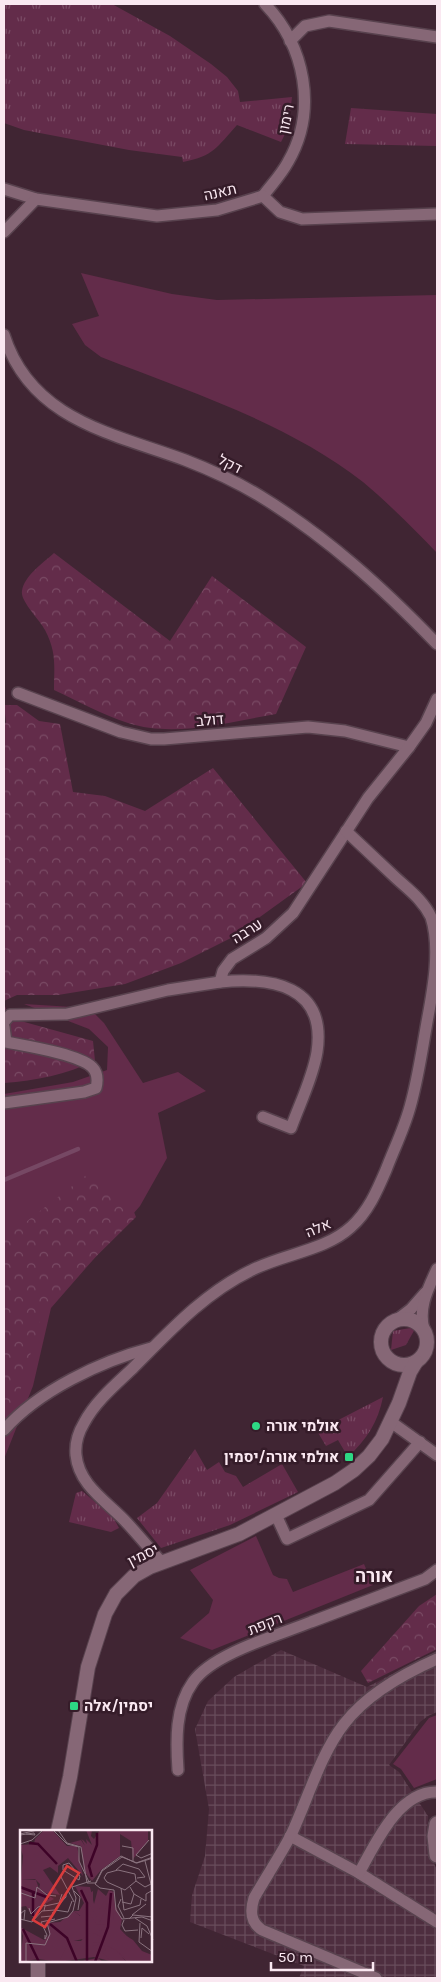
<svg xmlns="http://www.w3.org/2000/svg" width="441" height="1982" font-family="Karla,Heebo,sans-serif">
<defs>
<pattern id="industrial-grid" width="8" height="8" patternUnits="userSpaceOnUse" patternTransform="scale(1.25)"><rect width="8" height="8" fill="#4e2e3f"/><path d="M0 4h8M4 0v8" fill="none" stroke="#684c5b"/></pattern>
<pattern id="forest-crowns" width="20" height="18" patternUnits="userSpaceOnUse" patternTransform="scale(1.25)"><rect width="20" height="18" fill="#632c4a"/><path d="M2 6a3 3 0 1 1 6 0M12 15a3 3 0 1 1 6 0" fill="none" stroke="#7a4b65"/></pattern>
<pattern id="park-tufts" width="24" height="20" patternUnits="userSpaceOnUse" patternTransform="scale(1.25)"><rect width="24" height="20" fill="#632c4a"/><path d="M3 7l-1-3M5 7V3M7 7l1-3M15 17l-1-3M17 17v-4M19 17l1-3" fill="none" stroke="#7a4b65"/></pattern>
</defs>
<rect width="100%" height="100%" fill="#402533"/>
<path fill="url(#industrial-grid)" d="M281,1650L367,1687L437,1651V1712L428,1716L420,1722L389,1765L399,1772L428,1816L427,1836L430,1855L437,1870V1978H299L304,1966L190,1922L192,1895L205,1856L209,1809L195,1729L208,1701L234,1677Z"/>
<g fill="#632c4a">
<path d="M81,273L172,294L217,300L437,295V553C415,530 387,502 363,482C286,422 190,392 101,357L85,345L72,324L99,316Z"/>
<path d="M24,1004L89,1008L104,1023L143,1083L178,1072L206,1091L158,1113L167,1158L140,1206L51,1308L33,1386L4,1459V1094L73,1082L107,1070L108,1047L89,1029Z"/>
<path d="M256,1536L273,1575L279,1578L287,1579L293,1592L364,1564L373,1585L212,1650L180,1638L209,1613L213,1600L190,1570Z"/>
<path d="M437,1715V1779L414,1788L401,1769L393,1764L429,1718Z"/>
</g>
<g fill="url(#forest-crowns)">
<path d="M54,553L170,641L212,576L306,647L276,714C229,722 174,738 128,723C103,715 78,701 54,690C54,666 57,653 45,630C40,620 20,601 22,591C24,576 43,563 54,553Z"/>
<path d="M4,705H17L39,721L60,724L73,792L105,796L145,811L213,768L307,883L231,938L181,963L125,984L58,995H17L4,1001V725L6,722Z"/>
<path d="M4,1004L10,1018L93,1041L95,1061C66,1074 36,1081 4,1083Z"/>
<path d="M89,1173L108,1185L134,1212L136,1217L43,1309L18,1399L4,1420V1239Z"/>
<path d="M437,1594V1649L368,1683L361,1671L419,1606Z"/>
</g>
<g fill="url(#park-tufts)">
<path d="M4,4H112L170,36L211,64L227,77L238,91L240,102L292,97L288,128L281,142L237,125C217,147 214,156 183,162L182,157L129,150L24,130L4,123Z"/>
<path d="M351,108L437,114V146L345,144Z"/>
<path d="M416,1327L406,1345L391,1350L393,1331Z"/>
<path d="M383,1397C378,1422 367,1439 348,1457L338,1440L326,1446L317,1431Z"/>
<path d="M195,1449L207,1470L219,1462L225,1472L236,1476L243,1487L282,1464L298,1492L230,1525L161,1548L137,1518L157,1503Z"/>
<path d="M82,1491L113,1517L119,1528L111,1532L69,1522L76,1493Z"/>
</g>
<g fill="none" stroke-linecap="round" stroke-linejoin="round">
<path stroke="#764864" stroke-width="4.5" d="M4,1180L78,1149"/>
<g stroke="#58424e" stroke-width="14">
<g id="minor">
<path d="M290,41L305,26L329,21L437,37"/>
<path d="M4,189L36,199L157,216L217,210L263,196"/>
<path d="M263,196C272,184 281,175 288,162C318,110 305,46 265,4"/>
<path d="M263,196L280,212L302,219L437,214"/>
<path d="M4,232L36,199"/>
<path d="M4,335C31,420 112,433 185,460C211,470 237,482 260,496C327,537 383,588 437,644"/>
<path d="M18,693L121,732L151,739H164L308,727L345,731L409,747"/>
<path d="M4,1022L10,1015L67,1014L168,990L220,982"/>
<path d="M4,1027L6,1042C26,1046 78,1054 92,1067C98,1073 98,1080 96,1088L84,1092L4,1103"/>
<path d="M263,1117L291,1128C300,1103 313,1077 317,1052C327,985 271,977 220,982L223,971L232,959L266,938L293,913L368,798L409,747L426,723L437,699"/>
<path d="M398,1319L411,1309L425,1293"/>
<path d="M424,1330C418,1307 428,1289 437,1269"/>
<path d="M391,1422L437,1455"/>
<path d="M4,1430C38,1391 101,1361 151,1348"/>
<path d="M276,1515L287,1539L369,1500L420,1442"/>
<path d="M162,1563C150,1549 139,1536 127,1523C108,1502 79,1486 76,1455C75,1444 78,1433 84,1423C95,1402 115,1385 132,1369C168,1333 203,1294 250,1271C282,1254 325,1251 351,1227C368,1212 377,1191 386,1170C394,1149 404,1129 410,1107C418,1079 422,1050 427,1022C433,990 441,948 431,917C423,900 409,890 396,878C379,862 363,847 346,831"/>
<path d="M178,1770C176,1741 175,1707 193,1682C213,1653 279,1635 311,1622C349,1608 387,1593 425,1579L437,1570"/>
<path d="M290,1836L359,1873L437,1922"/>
<path d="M359,1873C375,1845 398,1791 437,1792"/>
<path d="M376,1978L262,1930C250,1922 250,1911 254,1898C266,1877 280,1856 291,1835C307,1801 321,1753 344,1724C367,1694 403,1674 437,1659"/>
</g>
</g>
<g stroke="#58424e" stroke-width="16">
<g id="tertiary">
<circle cx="404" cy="1342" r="23"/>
<path d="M58,1831L70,1777L88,1667L105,1614L116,1594L134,1576L150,1567L239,1534L335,1483L354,1470L369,1456L382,1439L399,1403L410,1372L416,1362"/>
<path d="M38,1978V1961"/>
</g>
</g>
<g stroke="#58424e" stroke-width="18">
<path id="secondary" d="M437,1824L435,1836L437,1855"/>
</g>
<use href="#minor" stroke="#866776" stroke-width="11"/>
<use href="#tertiary" stroke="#866776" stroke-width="14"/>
<use href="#secondary" stroke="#866776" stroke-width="15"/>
</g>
<g fill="#2dd884" stroke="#351c29" stroke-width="2">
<circle cx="256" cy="1426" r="5"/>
<rect x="344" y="1452" width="10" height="10" rx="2.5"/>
<rect x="69" y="1701" width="10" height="10" rx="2.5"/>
</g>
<g text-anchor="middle" stroke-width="5" stroke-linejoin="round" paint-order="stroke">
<g font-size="15" fill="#fae8f1" stroke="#351c29">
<text transform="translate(286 119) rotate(-79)" y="5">רימון</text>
<text transform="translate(220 192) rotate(-13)" y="5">תאנה</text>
<text transform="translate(230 464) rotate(26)" y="5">דקל</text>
<text transform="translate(210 720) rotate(-5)" y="5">דולב</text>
<text transform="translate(247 931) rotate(-32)" y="5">ערבה</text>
<text transform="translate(318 1228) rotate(-23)" y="5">אלה</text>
<text transform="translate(143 1555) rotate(-27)" y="5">יסמין</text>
<text transform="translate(265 1624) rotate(-22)" y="5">רקפת</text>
</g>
<g font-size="15" font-weight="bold" fill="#fae8f1" stroke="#351c29" text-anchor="start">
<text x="266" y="1431">אולמי אורה</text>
<text x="339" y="1462" text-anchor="end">אולמי אורה/יסמין</text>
<text x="84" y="1711">יסמין/אלה</text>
</g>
<g font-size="18" font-weight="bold" fill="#fae8f1" stroke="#351c29">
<text x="374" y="1582">אורה</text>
</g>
</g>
<g transform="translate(20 1830)">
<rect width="132" height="132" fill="#402533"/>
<path d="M0,21L1,49L16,50L19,59L34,69L19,77L14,89L6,76L0,77ZM55,56L70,57L74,74L78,59L86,66L89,60L94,62L95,75L102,89L100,99L132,132H107L96,121L87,118L93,132L78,128L83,132H57L77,128L74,127L38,132L49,111H61L69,101V93L54,81H59L64,73Z" fill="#632c4a"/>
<path d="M24,0L33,1L47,16H57L63,46L48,28L38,36V43L30,37L23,40L40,65L30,63L31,66L19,59L20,54L15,49H1L3,26L0,15L14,14L15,9ZM66,0H72L71,6L74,9L80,0H128V11L113,29L111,11L100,4V26L81,40L72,51L64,41L61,16L50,13L61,10L65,16L62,10L60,9L63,10L67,14L66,9L72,15ZM73,61V73L80,79L84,71L87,75L80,92L68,72V64ZM94,73L100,88V102L113,110L122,121L132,125V132H108L99,122L106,132H93L83,123L82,119L81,114L73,116V112L82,113V119L86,121L82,107L73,103H79L83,99L78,102L70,98L69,104L63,109L49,112L39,132L18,129L0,132L3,106L0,97L24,110L29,105L28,93L40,92L54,81L60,86L66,77L77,95L86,94L84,98L93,90Z" fill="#632c4a"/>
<path d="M87,116L96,120L106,132H93L87,128Z" fill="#632c4a"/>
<path fill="none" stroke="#3d0327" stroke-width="2.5" d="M9,13L18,14L37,34M72,47L69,36L77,15V3M0,57L29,68M61,60L67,73V132M13,63V86M30,94L47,108L57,132M3,99L19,132M75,132L88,97L91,63"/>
<path fill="none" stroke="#8a737f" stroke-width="1" d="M33,0L47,14L59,17V31L69,52M38,0L47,13L61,17L67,53H76L82,41L102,27L117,33L133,28M0,4L18,0M0,5L14,3L15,5L6,4M129,10L116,25L121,28L133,23M0,14L12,10L23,0M102,16L113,18V31M49,33L60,46L59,50L43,40V35ZM96,40L103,34L119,39L125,47L117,48M43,41L41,47L54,72M116,51L125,57L131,54L125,31M87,52L84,48L87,43L98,40L115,44L116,51M87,52L105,60L116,51M75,54L80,58L94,60L96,80L102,89L122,87L133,91M75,54L82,40L101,26L116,33L133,27M110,57L114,64L126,71M101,58L104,80L120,75L121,69M54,61L60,67L58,80M1,63L15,68L17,57L27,65L36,66M101,69L98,76L104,88M126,71V64L133,60M102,72L111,74L114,64M9,78L11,84L18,77L26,75M35,79L46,67V63M35,80L48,82L52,71M24,81L25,76L39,73L42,64M0,84L5,80L4,90M112,85L126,74M21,87L32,86L33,82M115,88L127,96L133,110M0,89L12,92L22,81L35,80M109,89L113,85L133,87M104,90L102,95L105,101L118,100M120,93L119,112L133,122M25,105V109L27,105L21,92L35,89M121,108L122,98L129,104M6,132V113L25,115L30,104L27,93L48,87L53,81L56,68L52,57L71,51"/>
<path fill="#da3b3c" fill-opacity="0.15" stroke="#da3b3c" stroke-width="2.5" d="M47,36L59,43L25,97L13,90Z"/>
<rect width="132" height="132" fill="none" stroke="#fae8f1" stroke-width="2.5"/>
</g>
<rect width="441" height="1982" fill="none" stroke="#fae8f1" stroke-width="10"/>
<path d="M271 1962v8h102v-8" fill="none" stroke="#fae8f1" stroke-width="2.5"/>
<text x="278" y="1962" font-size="15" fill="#fae8f1" stroke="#351c29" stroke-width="4" paint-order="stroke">50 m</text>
</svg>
